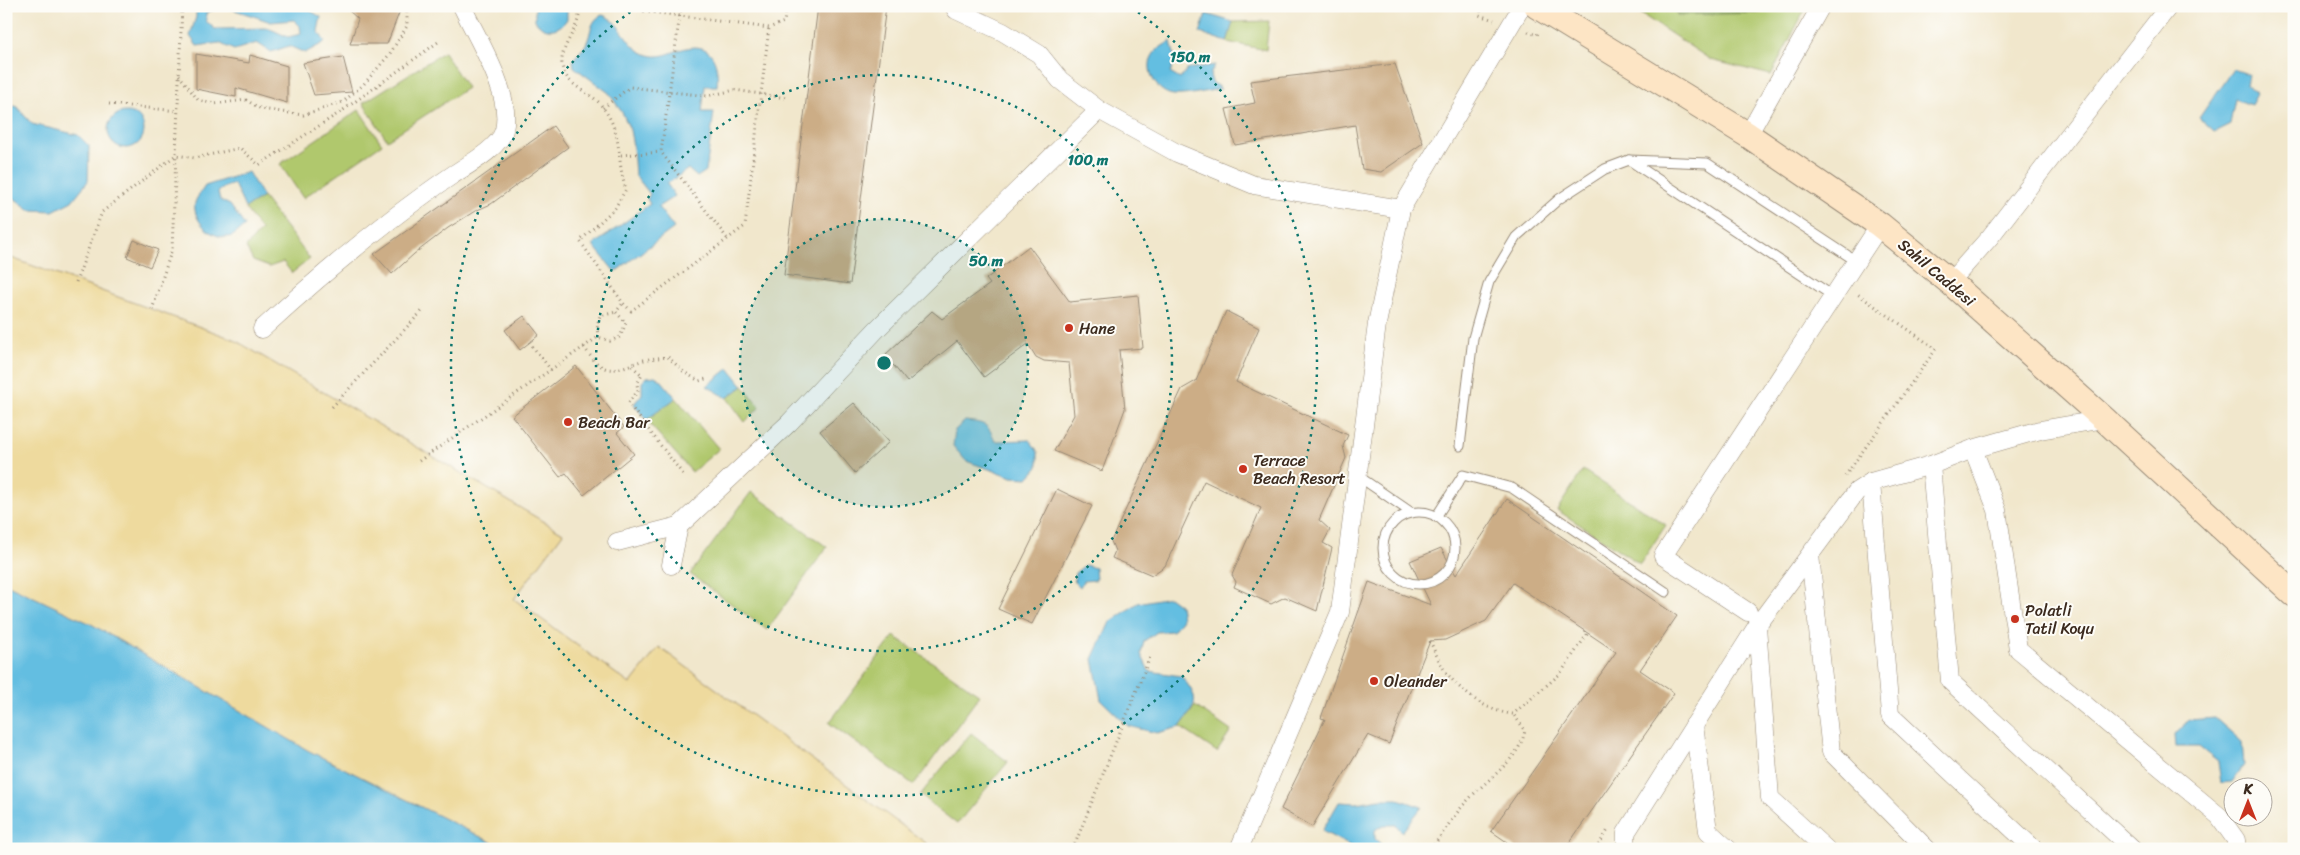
<svg xmlns="http://www.w3.org/2000/svg" width="2300" height="855" font-family="Sriracha,sans-serif">
<rect width="100%" height="100%" fill="#fdfcf7"/>
<filter id="ink" filterUnits="userSpaceOnUse"><feTurbulence type="fractalNoise" baseFrequency=".02" numOctaves="2"/><feDisplacementMap in="SourceGraphic" scale="10" xChannelSelector="R" yChannelSelector="G"/><feConvolveMatrix kernelMatrix="1 2 1 2 8 2 1 2 1" color-interpolation-filters="sRGB"/></filter>
<filter id="wash" filterUnits="userSpaceOnUse"><feTurbulence type="fractalNoise" baseFrequency=".0096" numOctaves="4" result="noise"/><feDisplacementMap in="SourceGraphic" scale="20" xChannelSelector="R" yChannelSelector="G"/><feGaussianBlur stdDeviation="1.12" result="paint"/><feColorMatrix in="noise" values="0 0 0 0 0 0 0 0 0 0 0 0 0 0 0 0 0 1.4 0 .05"/><feComposite in="paint" operator="in"/></filter>
<g filter="url(#wash)">
<rect width="100%" height="100%" fill="#f1e7cc"/>
<g fill="#b0c86d" stroke="#767946">
<path d="M1629,6H1807L1771,75L1711,60Z"/>
<path d="M1269,21L1266,50L1227,42L1233,22Z"/>
<path d="M444,52L467,88L387,140L363,103Z"/>
<path d="M359,110L382,144L303,198L280,164Z"/>
<path d="M263,197L310,259L292,273L283,262L269,267L253,261L246,247L261,230L245,208Z"/>
<path d="M743,386L760,407L745,422L727,398Z"/>
<path d="M676,398L719,449L692,472L646,420Z"/>
<path d="M1583,470L1666,525L1640,564L1557,510Z"/>
<path d="M751,492L827,547L767,630L690,574Z"/>
<path d="M894,636L980,695L914,785L829,723Z"/>
<path d="M1195,706L1231,731L1217,752L1180,727Z"/>
<path d="M971,733L1008,762L957,824L920,795Z"/>
</g>
<path fill="#8cac60" stroke="#646b3f" d="M1673,6H1764L1759,13L1677,15Z"/>
<path fill="#eeda9e" stroke="#94825e" d="M6,256L233,339L563,533L514,599L630,684L659,647L934,849H505L309,751L91,624L6,584Z"/>
<g fill="#64bee1" stroke="#507480">
<path d="M196,6H222L206,13V21L215,29L268,28L288,37L301,34L300,26L294,20L271,22L223,6H302L321,17L318,31L325,42L305,53L289,46L271,52L257,43L234,50L219,43L197,46L190,36L196,17Z"/>
<path d="M535,6H567V19C559,32 544,33 535,20Z"/>
<path d="M1206,14L1233,22L1227,42L1200,33Z"/>
<path d="M602,15C619,19 626,44 642,52C659,62 671,51 687,48C714,42 719,66 717,86H705L702,112H714L706,171L697,177L688,169L667,184L675,196L658,207L674,228L615,272L593,245L650,204L647,199L650,194L635,175L633,146L630,130L623,114L609,93L574,67L573,60C577,54 583,50 586,44C592,33 589,21 602,15Z"/>
<path d="M1171,41L1175,58L1170,73L1180,79L1187,69L1215,65L1210,75L1212,82L1221,89C1206,91 1188,96 1174,95C1158,94 1146,73 1151,59C1154,50 1164,45 1171,41Z"/>
<path d="M2233,69L2248,74L2246,85L2257,94L2251,105L2235,99L2230,124L2214,132L2199,118Z"/>
<path d="M16,106L32,124L78,135L89,146L88,181L72,201L53,211L30,210L6,192V107Z"/>
<circle cx="126" cy="130" r="18"/>
<path d="M248,172L263,197L245,208L234,184L225,187L218,192L220,200L230,205L245,226C241,229 236,234 232,236C214,242 192,221 195,203C196,198 202,191 205,186Z"/>
<path d="M729,368L743,386L727,398L707,386Z"/>
<path d="M655,376L661,380L676,398L646,420L634,404L642,394V382L647,377Z"/>
<path d="M965,421C984,423 988,423 995,441L1030,440L1038,452V467L1028,478L1012,477L966,461L953,446L955,430Z"/>
<path d="M1085,565L1095,568L1096,580L1083,581L1080,587L1074,581L1075,573Z"/>
<path d="M6,584L91,624L309,751L505,849H6Z"/>
<path d="M1169,597L1180,605L1182,619L1173,631L1157,632L1144,641L1141,654L1149,671L1181,676C1201,700 1197,703 1180,727L1157,733L1128,726L1101,700L1093,659L1110,622L1138,603Z"/>
<path d="M2215,718L2242,742L2244,765L2232,782L2221,783L2218,762L2199,747H2176L2175,735L2189,720Z"/>
<path d="M1380,799H1398L1422,807L1402,832L1396,825H1383L1375,830V839L1382,845L1379,849H1356L1322,831L1339,802L1356,803Z"/>
</g>
<g id="blocks">
<g fill="#ccad86">
<path d="M818,6H886L850,284L784,275Z"/>
<path d="M401,8L387,44H350L358,19L347,9Z"/>
<path d="M196,54L249,63L250,55L287,66V103L236,88V97L196,89Z"/>
<path d="M343,57L352,92L314,95L303,63Z"/>
<path d="M1395,64L1423,143L1381,172L1362,169L1355,125L1235,145L1226,109L1255,103L1250,81Z"/>
<path d="M553,126L568,147L491,204L475,211L448,228L414,254L392,274L374,254Z"/>
<path d="M134,240L158,250L150,267L127,257Z"/>
<path d="M1029,246L1070,302L1138,295L1143,348L1119,350L1125,409L1102,471L1054,451L1074,415L1069,363L1044,361L1036,357L1028,344L984,377L957,341L907,382L885,355L932,311L942,319L990,284L986,279Z"/>
<path d="M1226,311L1259,328L1236,382L1348,435L1343,446L1346,458L1319,520L1330,530L1323,543L1332,548L1317,611L1285,597L1271,604L1234,587L1236,582L1232,575L1261,508L1204,481L1165,566L1152,575L1112,558L1115,551L1111,541L1182,389L1196,381Z"/>
<path d="M524,316L539,335L520,350L505,330Z"/>
<path d="M576,366L624,427L617,433L634,454L584,495L566,473L560,477L512,416Z"/>
<path d="M854,403L889,442L855,473L820,431Z"/>
<path d="M1057,489L1092,506L1032,624L998,609Z"/>
<path d="M1507,499L1677,616L1640,670L1674,693L1565,849H1517L1491,831L1616,652L1513,583L1486,621L1445,640L1430,641L1389,744L1368,735L1312,827L1281,809L1325,719L1321,718L1369,582L1431,605L1410,561L1441,548L1456,575Z"/>
</g>
</g>
</g>
<g filter="url(#ink)">
<use href="#blocks" fill-opacity="0" stroke="#968875" stroke-width="1"/>
<g fill="none" stroke-linecap="round" stroke-linejoin="round">
<g stroke="#968875" stroke-width="11">
<g id="service">
<path d="M1629,160L1833,296"/>
<path d="M1460,446L1473,338L1489,282L1516,237L1559,199L1605,169L1629,160L1707,163L1856,261"/>
<path d="M1358,476L1412,513"/>
<circle cx="1419" cy="548" r="36"/>
<path d="M1436,517L1463,475L1512,488L1666,592"/>
</g>
</g>
<g stroke="#968875" stroke-width="19">
<g id="minor">
<path d="M954,6L956,10L1003,32L1039,54L1060,80L1099,110L1177,153L1254,185L1401,209"/>
<path d="M1748,135L1821,6"/>
<path d="M1950,282L1990,237L2169,6"/>
<path d="M262,329C322,274 383,222 451,176C466,166 500,148 504,130C513,94 477,39 462,6"/>
<path d="M1973,449L1997,510L2018,649L2219,816L2236,840V849"/>
<path d="M1931,465L1950,681L2132,849"/>
<path d="M1871,482L1890,715L2034,849"/>
<path d="M617,542L679,526"/>
<path d="M1810,555L1831,752L1927,849"/>
<path d="M671,565L679,526L789,423L877,329L1099,110"/>
<path d="M1748,612L1663,556L1880,225"/>
<path d="M1757,626L1770,798L1826,849"/>
<path d="M1694,725L1708,831L1728,849"/>
<path d="M1239,849L1340,612L1377,324L1401,209L1522,6"/>
<path d="M1626,849V833L1757,626L1857,491L1871,482L1931,465L1973,449L2040,430L2104,419"/>
</g>
</g>
<g stroke="#968875" stroke-width="27">
<path id="secondary" d="M1537,6L1748,135L1880,225L1950,282L2104,419L2294,594"/>
</g>
<g stroke="#968875" stroke-width="3" stroke-dasharray="1 4" stroke-linecap="butt">
<path d="M580,6C581,28 560,45 562,64C564,86 590,91 601,105C625,135 615,158 626,189L615,208L580,241L623,303L631,311L745,226L769,28"/>
<path d="M643,6L644,11L769,28L784,22L787,6"/>
<path d="M681,6L661,152L727,238"/>
<path d="M1482,6L1479,15L1494,20"/>
<path d="M1528,32L1537,35L1539,31"/>
<path d="M179,75L198,100L214,104L246,100L261,109L303,115L343,102L363,85L389,55L407,26V6"/>
<path d="M109,104L178,111"/>
<path d="M603,108L630,87L707,96L735,90L786,98"/>
<path d="M621,155L661,152"/>
<path d="M76,282L102,212L176,155L182,6"/>
<path d="M152,310L172,249L176,155L195,158L240,148L259,165L342,111L441,40"/>
<path d="M598,337L597,325L600,316L616,312"/>
<path d="M529,342L551,370"/>
<path d="M584,347C605,379 614,370 644,360C652,358 660,358 668,357L684,372L699,381L709,378"/>
<path d="M632,366L642,375L637,384L638,391L628,403L685,477"/>
<path d="M332,407L424,309"/>
<path d="M419,461L598,337L610,341L620,337L626,323L616,312L623,303"/>
<path d="M1845,476L1936,349L1856,293"/>
<path d="M1430,641C1435,652 1441,667 1449,676C1465,695 1489,712 1513,714L1560,674L1588,633"/>
<path d="M1073,849L1150,657"/>
<path d="M1431,849C1444,832 1455,813 1469,799C1488,778 1520,760 1525,730L1513,714"/>
<path d="M1596,849L1608,830"/>
</g>
<use href="#service" stroke="#fff" stroke-width="9"/>
<use href="#minor" stroke="#fff" stroke-width="18"/>
<use href="#secondary" stroke="#fde5c5" stroke-width="25"/>
</g>
</g>
<circle cx="884" cy="363" r="144" fill="#0f766e" fill-opacity=".12"/>
<g fill="none" stroke="#0f766e" stroke-width="2.5" stroke-dasharray="2.5 5">
<circle cx="884" cy="363" r="144"/>
<circle cx="884" cy="363" r="288"/>
<path d="M1132 8A433 433 0 1 1 636 8"/>
</g>
<g fill="#c8321e" stroke="#fdfcf7" stroke-width="2">
<circle cx="1069" cy="328" r="5"/>
<circle cx="568" cy="422" r="5"/>
<circle cx="1243" cy="469" r="5"/>
<circle cx="2015" cy="619" r="5"/>
<circle cx="1374" cy="681" r="5"/>
</g>
<g text-anchor="middle" stroke-width="4" stroke-linejoin="round" paint-order="stroke">
<g font-size="16" fill="#3b2a1e" stroke="#fdfcf7">
<text transform="translate(1937 272) rotate(40)" y="6">Sahil Caddesi</text>
</g>
<g font-size="16" fill="#3b2a1e" stroke="#fdfcf7" text-anchor="start">
<text x="1079" y="334">Hane</text>
<text x="578" y="428">Beach Bar</text>
<text x="1253" y="466">Terrace<tspan x="1253" dy="18">Beach Resort</tspan></text>
<text x="2025" y="616">Polatli<tspan x="2025" dy="18">Tatil Koyu</tspan></text>
<text x="1384" y="687">Oleander</text>
</g>
</g>
<circle cx="884" cy="363" r="8" fill="#0f766e" stroke="#fdfcf7" stroke-width="2.5"/>
<g font-size="15" text-anchor="middle" font-weight="bold" fill="#0f766e" stroke="#fdfcf7" stroke-width="4" stroke-linejoin="round" paint-order="stroke">
<text x="1190" y="62">150 m</text>
<text x="1088" y="165">100 m</text>
<text x="986" y="266">50 m</text>
</g>
<rect width="2300" height="855" fill="none" stroke="#fdfcf7" stroke-width="25"/>
<g transform="translate(2248 802)"><circle r="24" fill="#fdfcf7" stroke="#afa8a0"/>
<path d="M0-4L9 19L0 12L-9 19Z" fill="#c8321e"/>
<text y="-8" font-size="14" font-weight="bold" text-anchor="middle" fill="#3b2a1e">K</text>
</g>
</svg>
